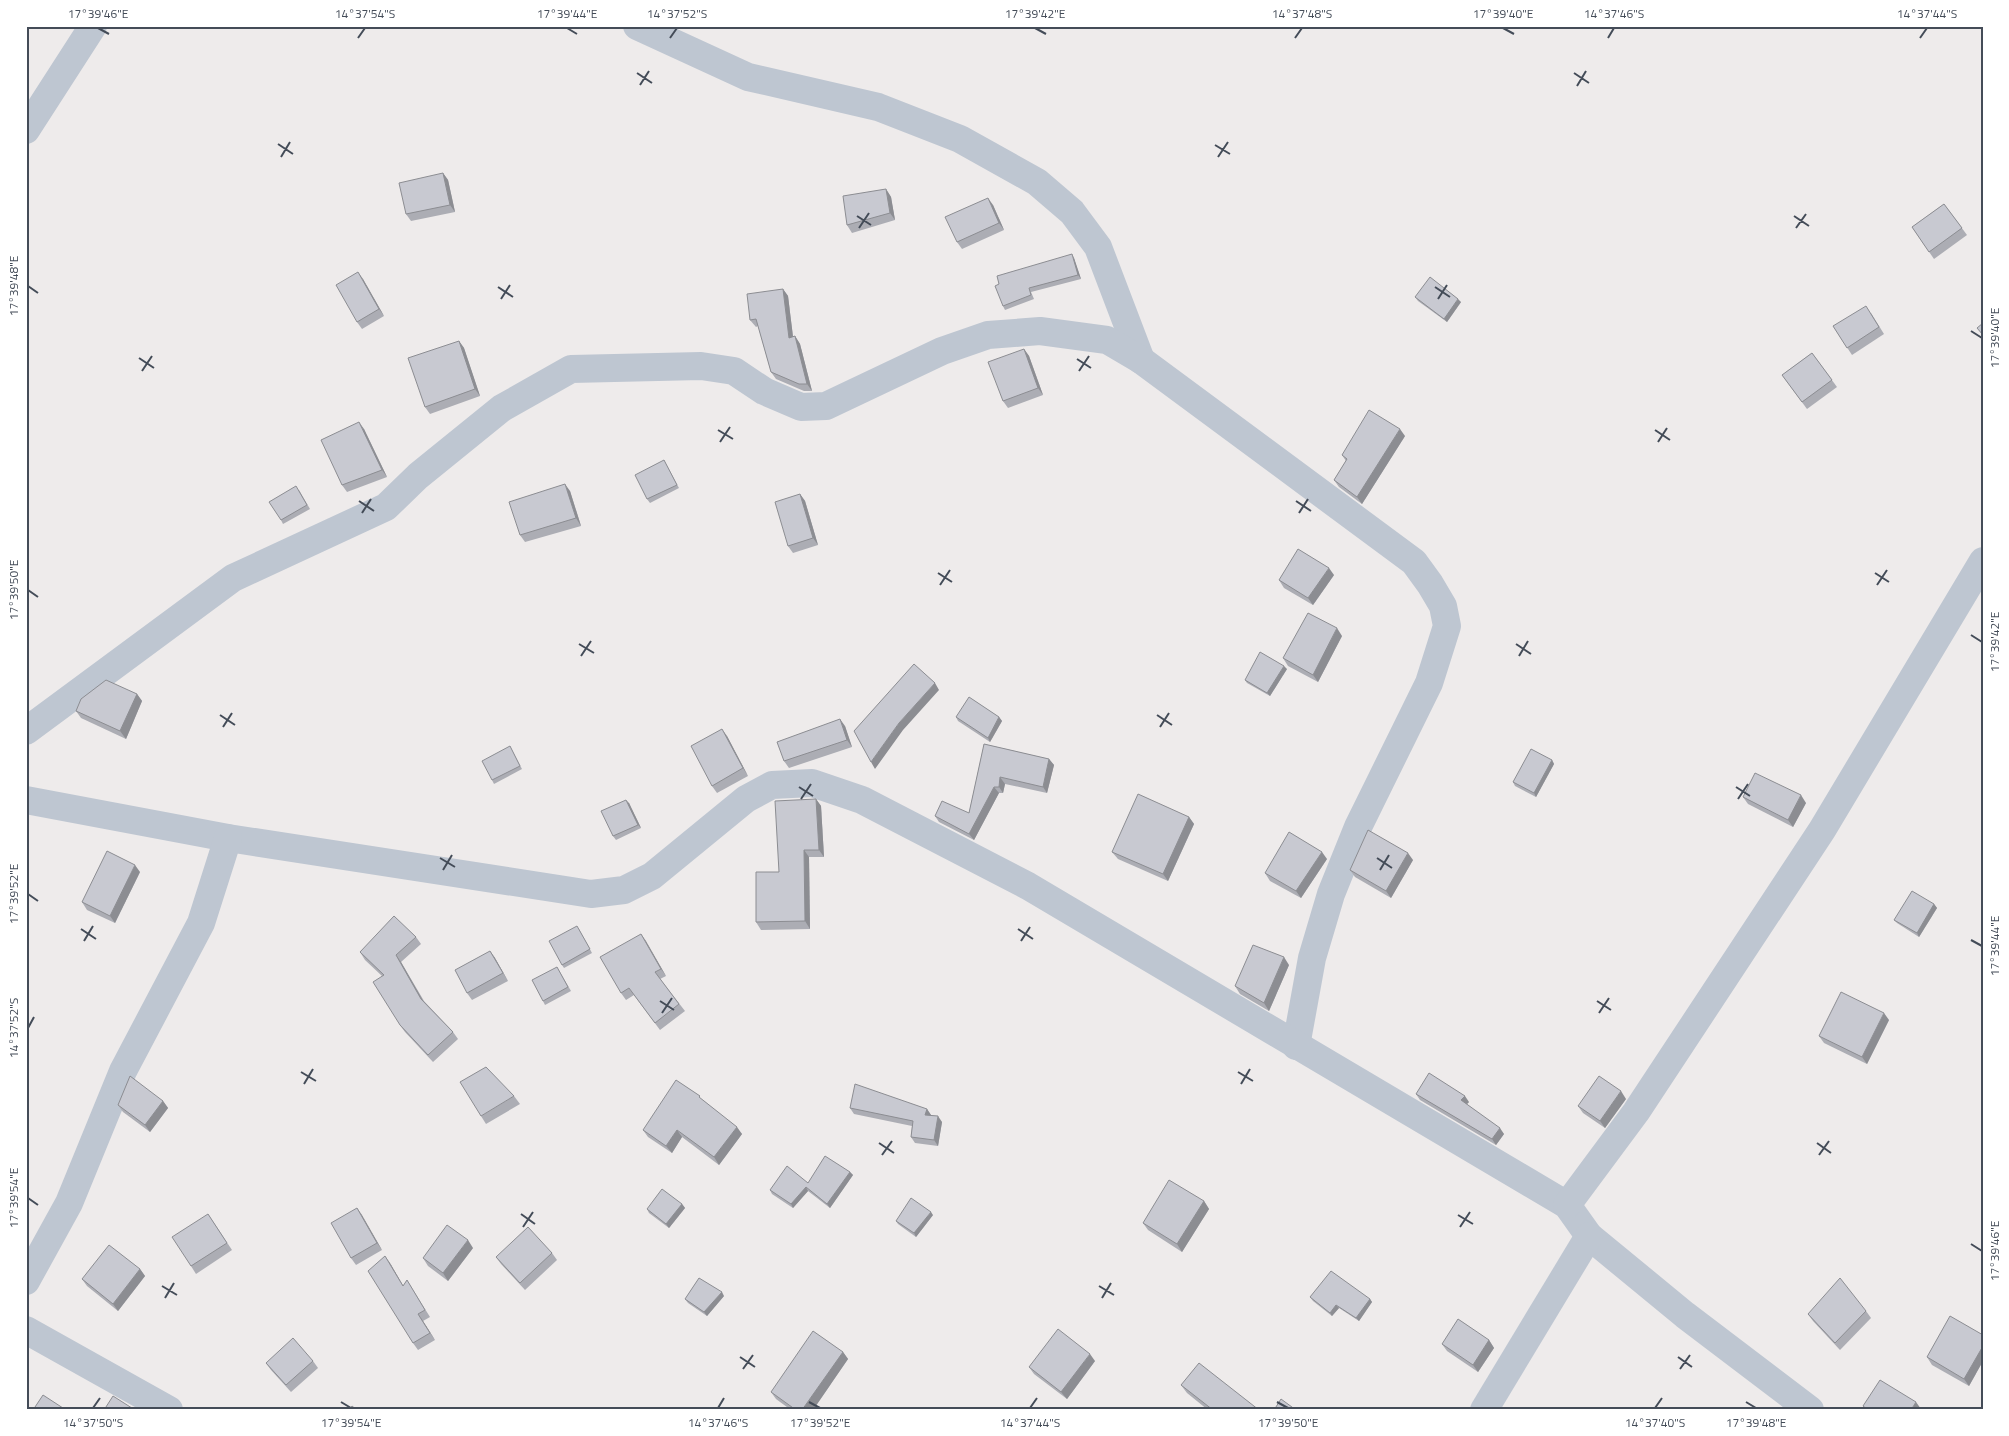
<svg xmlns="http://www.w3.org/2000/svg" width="2009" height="1436" font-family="'Titillium Web',sans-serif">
<rect width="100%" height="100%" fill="#eeebeb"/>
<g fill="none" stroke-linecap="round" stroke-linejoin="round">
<g stroke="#bec6d1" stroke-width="28">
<path d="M637,26L748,77L878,107L960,139L1037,182L1072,212L1098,247L1141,360"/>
<path d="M26,130L93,26"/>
<path d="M26,731L233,578L386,507L418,476L502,408L571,369L701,366L734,371L764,391L801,407L826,406L942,351L988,335L1040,331L1107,340L1141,360L1414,562L1430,584L1443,606L1447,626L1429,683L1358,827L1331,894L1312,958L1296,1046"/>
<path d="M26,800L228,838L591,894L624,890L652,876L746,799L772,785L812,783L862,800L1028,886L1567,1205L1589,1236L1685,1315L1810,1410"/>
<path d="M1567,1205L1636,1112L1822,830L1983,561"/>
<path d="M26,1281L69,1203L123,1071L201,923L228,838"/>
<path d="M26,1330L169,1410"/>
<path d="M1484,1410L1589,1236"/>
</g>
</g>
<g fill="#acadb4">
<path d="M443,173L448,180L455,212L411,221L406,214Z"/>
<path d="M886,189L891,197L895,220L852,233L847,225Z"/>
<path d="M1944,204L1967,235L1934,259L1912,227Z"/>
<path d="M993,205L1004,230L962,249L957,242Z"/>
<path d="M1074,258L1081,279L1031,292L1034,299L1005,310L1003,306Z"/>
<path d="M363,279L384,316L362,329L357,322Z"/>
<path d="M783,289L788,296L793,337L795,336L800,344L812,391H804L776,379L771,372L758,326L756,327L750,320Z"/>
<path d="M1415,297L1461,302L1447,322L1418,301Z"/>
<path d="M1871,313L1884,334L1852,355L1833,326Z"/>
<path d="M459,341L464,348L480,396L430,414L425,407Z"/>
<path d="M1024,349L1029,356L1043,395L1008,408L1003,401Z"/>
<path d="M1812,353L1837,387L1807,409L1782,375Z"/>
<path d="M364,429L387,477L347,492L342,485Z"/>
<path d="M1405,436L1362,504L1339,487L1334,480L1346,461L1342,455Z"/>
<path d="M664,460L679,488L650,503L647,499Z"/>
<path d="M299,490L310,509L283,524L281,520Z"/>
<path d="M570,491L581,526L525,542L520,535Z"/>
<path d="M800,494L805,501L818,545L793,553L788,546Z"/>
<path d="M1334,575L1313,605L1284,588L1279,580Z"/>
<path d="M1342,636L1318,682L1288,666L1283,658Z"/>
<path d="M1287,669L1270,696L1247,683L1245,680Z"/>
<path d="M137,694L142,701L126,739L81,718L76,711Z"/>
<path d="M956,717H999L1002,721L990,742L958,721Z"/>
<path d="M845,726L852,747L789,768L784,761Z"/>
<path d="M727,736L748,776L717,793L712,786Z"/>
<path d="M984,744L1049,759L1054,765L1047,793L1005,784L1003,793H999L974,840L939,822L935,816L969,813Z"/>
<path d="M510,746L522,769L494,784L492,780Z"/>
<path d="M1552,760L1554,764L1536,797L1515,786L1513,782Z"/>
<path d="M1743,797L1806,803L1793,827L1748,804Z"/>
<path d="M816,799L821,806L824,857H809L810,929L761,930L756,922L779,872Z"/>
<path d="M629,803L641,828L616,840L613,836Z"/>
<path d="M1189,817L1194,824L1168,881L1118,859L1112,852Z"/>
<path d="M1327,859L1301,898L1270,881L1265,873Z"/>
<path d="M1413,860L1391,898L1355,877L1350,870Z"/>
<path d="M140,872L115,923L87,910L82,902Z"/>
<path d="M1934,904L1937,908L1919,937L1897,923L1894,920Z"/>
<path d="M579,929L592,953L564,968L562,965Z"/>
<path d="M641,934L666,976L660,979L685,1011L660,1030L634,995L626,1000L621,993Z"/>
<path d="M416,937L421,944L401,962L424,1001L453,1032L458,1039L433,1062L405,1032L400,1025L382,976L365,960L360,952Z"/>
<path d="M490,951L495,958L508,981L472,1000L467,993Z"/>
<path d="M1289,965L1269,1011L1240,994L1235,986Z"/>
<path d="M557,967L571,991L545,1005L543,1001Z"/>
<path d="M1889,1020L1867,1064L1824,1043L1819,1036Z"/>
<path d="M1416,1094L1469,1102L1467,1104L1504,1134L1496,1145L1420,1100Z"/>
<path d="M514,1096L520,1104L486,1124L481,1116Z"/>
<path d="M1626,1099L1605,1128L1583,1113L1578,1106Z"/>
<path d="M163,1101L168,1108L150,1132L123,1112L118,1105Z"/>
<path d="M704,1101L742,1134L719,1165L682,1137L672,1153L648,1137L643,1130Z"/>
<path d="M850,1108L927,1109L931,1115L942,1122L938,1146L915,1143L911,1137L912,1126L854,1114Z"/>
<path d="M850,1172L853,1175L830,1208L808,1191L793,1208L772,1194L770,1190L808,1183Z"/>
<path d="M1204,1201L1209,1209L1182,1252L1148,1230L1143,1223Z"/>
<path d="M682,1204L685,1208L669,1228L649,1213L647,1209Z"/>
<path d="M357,1208L382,1250L356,1265L351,1258Z"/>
<path d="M208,1214L232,1250L196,1274L191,1266Z"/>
<path d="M933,1215L916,1237L898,1224L896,1221Z"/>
<path d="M473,1248L448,1281L428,1266L423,1258Z"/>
<path d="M552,1253L557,1260L525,1290L501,1264L496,1257Z"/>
<path d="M390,1263L403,1286L407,1280L430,1317L423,1321L435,1340L418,1350L413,1343Z"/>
<path d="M140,1269L145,1276L118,1311L87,1286L82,1279Z"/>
<path d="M724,1296L707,1316L688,1303L685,1299Z"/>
<path d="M1310,1297L1370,1299L1372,1302L1359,1321L1339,1308L1332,1316L1313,1301Z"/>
<path d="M1866,1311L1871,1318L1840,1350L1813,1321L1808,1314Z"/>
<path d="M1983,1335V1361L1969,1386L1932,1365L1927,1357Z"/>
<path d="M1489,1340L1494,1348L1478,1372L1447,1351L1442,1344Z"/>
<path d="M843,1352L848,1359L813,1410H791L776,1399L771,1392Z"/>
<path d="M313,1361L318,1368L291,1392L271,1370L266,1363Z"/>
<path d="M1095,1361L1067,1399L1034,1374L1029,1367Z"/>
<path d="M1181,1385L1259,1410H1208L1187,1393Z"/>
</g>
<g fill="#8c8d92">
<path d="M443,173L448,180L455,212L450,205Z"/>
<path d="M886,189L891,197L895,220L890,213Z"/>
<path d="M988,198L993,205L1004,230L999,223Z"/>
<path d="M1072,254L1074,258L1081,279L1078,275Z"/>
<path d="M358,272L363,279L384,316L379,309Z"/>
<path d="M783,289L788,296L794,345L789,338Z"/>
<path d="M1458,299L1461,302L1447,322L1444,319Z"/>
<path d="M795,336L800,344L812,391L807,384Z"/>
<path d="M459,341L464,348L480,396L475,389Z"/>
<path d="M1024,349L1029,356L1043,395L1038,388Z"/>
<path d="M359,422L364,429L387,477L382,470Z"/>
<path d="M1400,429L1405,436L1362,504L1357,497Z"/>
<path d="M565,484L570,491L581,526L576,518Z"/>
<path d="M800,494L805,501L818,545L813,538Z"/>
<path d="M1329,568L1334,575L1313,605L1308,598Z"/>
<path d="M1337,628L1342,636L1318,682L1313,675Z"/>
<path d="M1284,666L1287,669L1270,696L1267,693Z"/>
<path d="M935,683L939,690L903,730L875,769L871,762L899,723Z"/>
<path d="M137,694L142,701L126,739L120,731Z"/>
<path d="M999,717L1002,721L990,742L988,738Z"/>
<path d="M840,719L845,726L852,747L847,740Z"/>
<path d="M722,729L727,736L748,776L743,768Z"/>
<path d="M1049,759L1054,765L1047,793L1043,787Z"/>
<path d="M1552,760L1554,764L1536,797L1534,793Z"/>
<path d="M1000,777L1005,784L1003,793L999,787Z"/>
<path d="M994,787L999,793L974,840L969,834Z"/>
<path d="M1801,795L1806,803L1793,827L1788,820Z"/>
<path d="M816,799L821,806L824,857L819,850Z"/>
<path d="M626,800L629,803L641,828L638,825Z"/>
<path d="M1189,817L1194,824L1168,881L1163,874Z"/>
<path d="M804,850L809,857L810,929L805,921Z"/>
<path d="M1322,852L1327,859L1301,898L1296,891Z"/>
<path d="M1408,853L1413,860L1391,898L1386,891Z"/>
<path d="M135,865L140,872L115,923L110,916Z"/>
<path d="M1934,904L1937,908L1919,937L1917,933Z"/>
<path d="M641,934L646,941L666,976L661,969Z"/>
<path d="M490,951L495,958L508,981L503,973Z"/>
<path d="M396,955L401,962L426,1006L421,999Z"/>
<path d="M1284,957L1289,965L1269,1011L1264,1003Z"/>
<path d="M1884,1013L1889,1020L1867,1064L1862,1057Z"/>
<path d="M1621,1091L1626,1099L1605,1128L1600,1121Z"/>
<path d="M1465,1096L1469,1102L1465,1106L1461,1100Z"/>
<path d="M163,1101L168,1108L150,1132L145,1125Z"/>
<path d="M927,1109L931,1115L930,1121L925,1115Z"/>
<path d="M938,1116L942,1122L938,1146L934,1140Z"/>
<path d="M737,1127L742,1134L719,1165L714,1157Z"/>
<path d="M1500,1128L1504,1134L1496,1145L1492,1139Z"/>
<path d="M677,1130L682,1137L672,1153L666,1146Z"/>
<path d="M850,1172L853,1175L830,1208L827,1204Z"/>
<path d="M806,1187L808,1191L793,1208L791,1204Z"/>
<path d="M1204,1201L1209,1209L1182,1252L1177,1244Z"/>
<path d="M682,1204L685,1208L669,1228L666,1224Z"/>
<path d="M357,1208L362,1215L382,1250L377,1243Z"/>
<path d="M931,1212L933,1215L916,1237L914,1233Z"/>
<path d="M468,1240L473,1248L448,1281L443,1273Z"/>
<path d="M385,1256L390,1263L408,1294L403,1286Z"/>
<path d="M140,1269L145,1276L118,1311L113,1304Z"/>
<path d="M722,1292L724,1296L707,1316L704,1312Z"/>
<path d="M1370,1299L1372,1302L1359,1321L1356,1318Z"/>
<path d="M1336,1305L1339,1308L1332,1316L1330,1313Z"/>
<path d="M418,1314L423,1321L435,1340L430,1333Z"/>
<path d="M1489,1340L1494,1348L1478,1372L1473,1365Z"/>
<path d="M1983,1346V1361L1969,1386L1964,1379Z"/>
<path d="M843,1352L848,1359L813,1410H802Z"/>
<path d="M1090,1354L1095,1361L1067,1399L1061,1392Z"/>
<path d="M1916,1402L1921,1409L1920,1410H1911Z"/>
</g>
<g fill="#c8c9d1" stroke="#8c8d92">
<path d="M443,173L450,205L406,214L399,183Z"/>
<path d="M886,189L890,213L847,225L843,196Z"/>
<path d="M988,198L999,223L957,242L945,217Z"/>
<path d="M1944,204L1962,228L1929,252L1912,227Z"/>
<path d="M1072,254L1078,275L1029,288L1031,295L1003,306L995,286L999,284L997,276Z"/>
<path d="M358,272L379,309L357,322L336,285Z"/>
<path d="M1430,277L1458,299L1444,319L1415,297Z"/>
<path d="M783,289L789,338L795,336L807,384H799L771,372L756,319L750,320L747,294Z"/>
<path d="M1866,306L1879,327L1847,348L1833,326Z"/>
<path d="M1983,323V335L1977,328Z"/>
<path d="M459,341L475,389L425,407L408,358Z"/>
<path d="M1024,349L1038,388L1003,401L988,362Z"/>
<path d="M1812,353L1832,380L1802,402L1782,375Z"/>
<path d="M1369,410L1400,429L1357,497L1334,480L1347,459L1342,455Z"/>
<path d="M359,422L382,470L342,485L321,440Z"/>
<path d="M664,460L677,485L647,499L635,475Z"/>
<path d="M565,484L576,518L520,535L509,502Z"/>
<path d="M296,486L307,505L281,520L269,502Z"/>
<path d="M800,494L813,538L788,546L775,502Z"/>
<path d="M1298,549L1329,568L1308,598L1279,580Z"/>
<path d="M1308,613L1337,628L1313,675L1283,658Z"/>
<path d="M1260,652L1284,666L1267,693L1245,680Z"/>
<path d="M914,664L935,683L899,723L871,762L854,731Z"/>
<path d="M106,680L137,694L120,731L76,711L81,699Z"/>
<path d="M969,697L999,717L988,738L956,717Z"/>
<path d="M840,719L847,740L784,761L777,742Z"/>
<path d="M722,729L743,768L712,786L691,746Z"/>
<path d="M984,744L1049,759L1043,787L1000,777L999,787H994L969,834L935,816L942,801L969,813Z"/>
<path d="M510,746L520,766L492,780L482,761Z"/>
<path d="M1531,749L1552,760L1534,793L1513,782Z"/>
<path d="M1755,773L1801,795L1788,820L1743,797Z"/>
<path d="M1138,794L1189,817L1163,874L1112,852Z"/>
<path d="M816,799L819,850H804L805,921L756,922V872H779L775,801Z"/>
<path d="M626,800L638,825L613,836L601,811Z"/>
<path d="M1368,830L1408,853L1386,891L1350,870Z"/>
<path d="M1289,832L1322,852L1296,891L1265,873Z"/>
<path d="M107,851L135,865L110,916L82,902Z"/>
<path d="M1912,891L1934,904L1917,933L1894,920Z"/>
<path d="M394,916L416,937L396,955L421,999L453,1032L428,1055L400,1025L373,982L384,975L360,952Z"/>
<path d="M577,926L590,949L562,965L549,941Z"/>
<path d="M641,934L661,969L655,972L679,1004L655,1023L629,988L621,993L600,957Z"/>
<path d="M1253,945L1284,957L1264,1003L1235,986Z"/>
<path d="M490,951L503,973L467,993L455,970Z"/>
<path d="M557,967L568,987L543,1001L532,980Z"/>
<path d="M1841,992L1884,1013L1862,1057L1819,1036Z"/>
<path d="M486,1067L514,1096L481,1116L460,1082Z"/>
<path d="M1429,1073L1465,1096L1461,1100L1500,1128L1492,1139L1416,1094Z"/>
<path d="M130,1076L163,1101L145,1125L118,1105Z"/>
<path d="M1599,1076L1621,1091L1600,1121L1578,1106Z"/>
<path d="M676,1080L700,1096L699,1097L737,1127L714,1157L677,1130L666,1146L643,1130Z"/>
<path d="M855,1084L927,1109L925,1115L938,1116L934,1140L911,1137L913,1121L850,1108Z"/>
<path d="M825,1156L850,1172L827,1204L806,1187L791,1204L770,1190L787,1166L808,1183Z"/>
<path d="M1169,1180L1204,1201L1177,1244L1143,1223Z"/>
<path d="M662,1189L682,1204L666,1224L647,1209Z"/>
<path d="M911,1198L931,1212L914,1233L896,1221Z"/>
<path d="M357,1208L377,1243L351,1258L331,1223Z"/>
<path d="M208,1214L227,1243L191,1266L172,1237Z"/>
<path d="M447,1225L468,1240L443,1273L423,1258Z"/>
<path d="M528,1227L552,1253L520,1283L496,1257Z"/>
<path d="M109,1245L140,1269L113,1304L82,1279Z"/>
<path d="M385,1256L403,1286L407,1280L425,1310L418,1314L430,1333L413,1343L368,1271Z"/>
<path d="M1331,1271L1370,1299L1356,1318L1336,1305L1330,1313L1310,1297Z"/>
<path d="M699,1278L722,1292L704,1312L685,1299Z"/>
<path d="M1840,1278L1866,1311L1835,1343L1808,1314Z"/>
<path d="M1950,1316L1983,1335V1346L1964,1379L1927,1357Z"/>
<path d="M1458,1319L1489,1340L1473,1365L1442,1344Z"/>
<path d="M1058,1329L1090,1354L1061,1392L1029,1367Z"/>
<path d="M813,1331L843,1352L802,1410H796L771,1392Z"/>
<path d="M293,1338L313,1361L286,1385L266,1363Z"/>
<path d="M1199,1363L1259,1410H1213L1181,1385Z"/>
<path d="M1880,1380L1916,1402L1911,1410H1868L1863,1406Z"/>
<path d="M43,1395L66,1410H33Z"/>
<path d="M113,1396L135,1410H104Z"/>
<path d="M1281,1399L1296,1410H1274Z"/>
<path d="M352,1406L357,1410H349Z"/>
</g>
<path fill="none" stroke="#444c58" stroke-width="2" d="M98,28L109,34M567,28L577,34M1035,28L1046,34M1503,28L1514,34M358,38L365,28M670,38L677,28M1295,38L1302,28M1608,38L1614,28M1920,38L1927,28M637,73L652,83M1574,73L1589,83M640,85L649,71M1577,86L1586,71M278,144L293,154M1215,145L1230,154M281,157L290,142M1218,157L1228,142M857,216L871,225M1794,216L1809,226M859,228L869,213M1796,228L1806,214M28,286L38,293M498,287L513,297M1435,287L1450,297M501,299L510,285M1438,299L1447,285M1971,331L1982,338M139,358L154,368M1077,359L1091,368M142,371L152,356M1079,371L1089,356M718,430L733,439M1655,430L1670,440M720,442L730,427M1658,442L1667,428M359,501L374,511M1296,501L1311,511M362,513L371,499M1299,513L1308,499M938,573L952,582M1875,573L1889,582M940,585L950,570M1877,585L1887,570M28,590L38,597M1971,635L1982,642M579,644L594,653M1516,644L1531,654M581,656L591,641M1519,656L1528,641M220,715L235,725M1157,715L1172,725M223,727L232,713M1160,727L1169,713M799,787L813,796M1736,787L1750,796M801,799L811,784M1738,799L1748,784M440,858L455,867M1377,858L1392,868M443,870L452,855M1380,870L1389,855M28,894L38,901M81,929L96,939M1018,929L1033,939M1971,940L1982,946M84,941L93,926M1021,941L1030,927M660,1001L674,1010M1597,1001L1611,1010M662,1013L672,998M1599,1013L1609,998M28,1028L34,1017M301,1072L316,1081M1238,1072L1253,1081M304,1084L313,1069M1241,1084L1250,1069M879,1143L894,1153M1817,1143L1831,1153M882,1155L892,1141M1819,1155L1829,1141M28,1198L38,1205M521,1214L535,1224M1458,1215L1473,1224M523,1227L533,1212M1460,1227L1470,1212M1971,1244L1982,1251M162,1286L177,1295M1099,1286L1114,1295M165,1298L174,1283M1102,1298L1111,1283M740,1357L755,1367M1678,1357L1692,1367M743,1369L753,1355M1680,1369L1690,1355M341,1402L351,1408M809,1402L820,1408M1277,1402L1288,1408M1746,1402L1756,1408M93,1408L100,1398M718,1408L724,1398M1030,1408L1037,1398M1655,1408L1662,1398"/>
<rect width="2009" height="1436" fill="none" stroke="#ffffff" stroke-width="55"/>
<rect x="28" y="28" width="1954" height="1380" fill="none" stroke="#444c58" stroke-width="2"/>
<g font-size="12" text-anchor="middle" fill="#444c58">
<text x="98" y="18">17°39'46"E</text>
<text x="365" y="18">14°37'54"S</text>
<text x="567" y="18">17°39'44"E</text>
<text x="677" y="18">14°37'52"S</text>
<text x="1035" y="18">17°39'42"E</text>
<text x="1302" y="18">14°37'48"S</text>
<text x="1503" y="18">17°39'40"E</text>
<text x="1614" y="18">14°37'46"S</text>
<text x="1927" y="18">14°37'44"S</text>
<text transform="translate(14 286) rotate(-90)" y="4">17°39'48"E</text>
<text transform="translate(1995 338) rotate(-90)" y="4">17°39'40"E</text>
<text transform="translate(14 590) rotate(-90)" y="4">17°39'50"E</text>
<text transform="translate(1995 642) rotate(-90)" y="4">17°39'42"E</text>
<text transform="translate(14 894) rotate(-90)" y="4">17°39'52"E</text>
<text transform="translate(1995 946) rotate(-90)" y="4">17°39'44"E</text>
<text transform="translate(14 1028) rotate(-90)" y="4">14°37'52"S</text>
<text transform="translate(14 1198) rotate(-90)" y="4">17°39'54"E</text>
<text transform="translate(1995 1251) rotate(-90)" y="4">17°39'46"E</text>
<text x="93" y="1427">14°37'50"S</text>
<text x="351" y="1427">17°39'54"E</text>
<text x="718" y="1427">14°37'46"S</text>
<text x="820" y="1427">17°39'52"E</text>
<text x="1030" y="1427">14°37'44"S</text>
<text x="1288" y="1427">17°39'50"E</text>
<text x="1655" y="1427">14°37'40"S</text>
<text x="1756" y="1427">17°39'48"E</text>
</g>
</svg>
